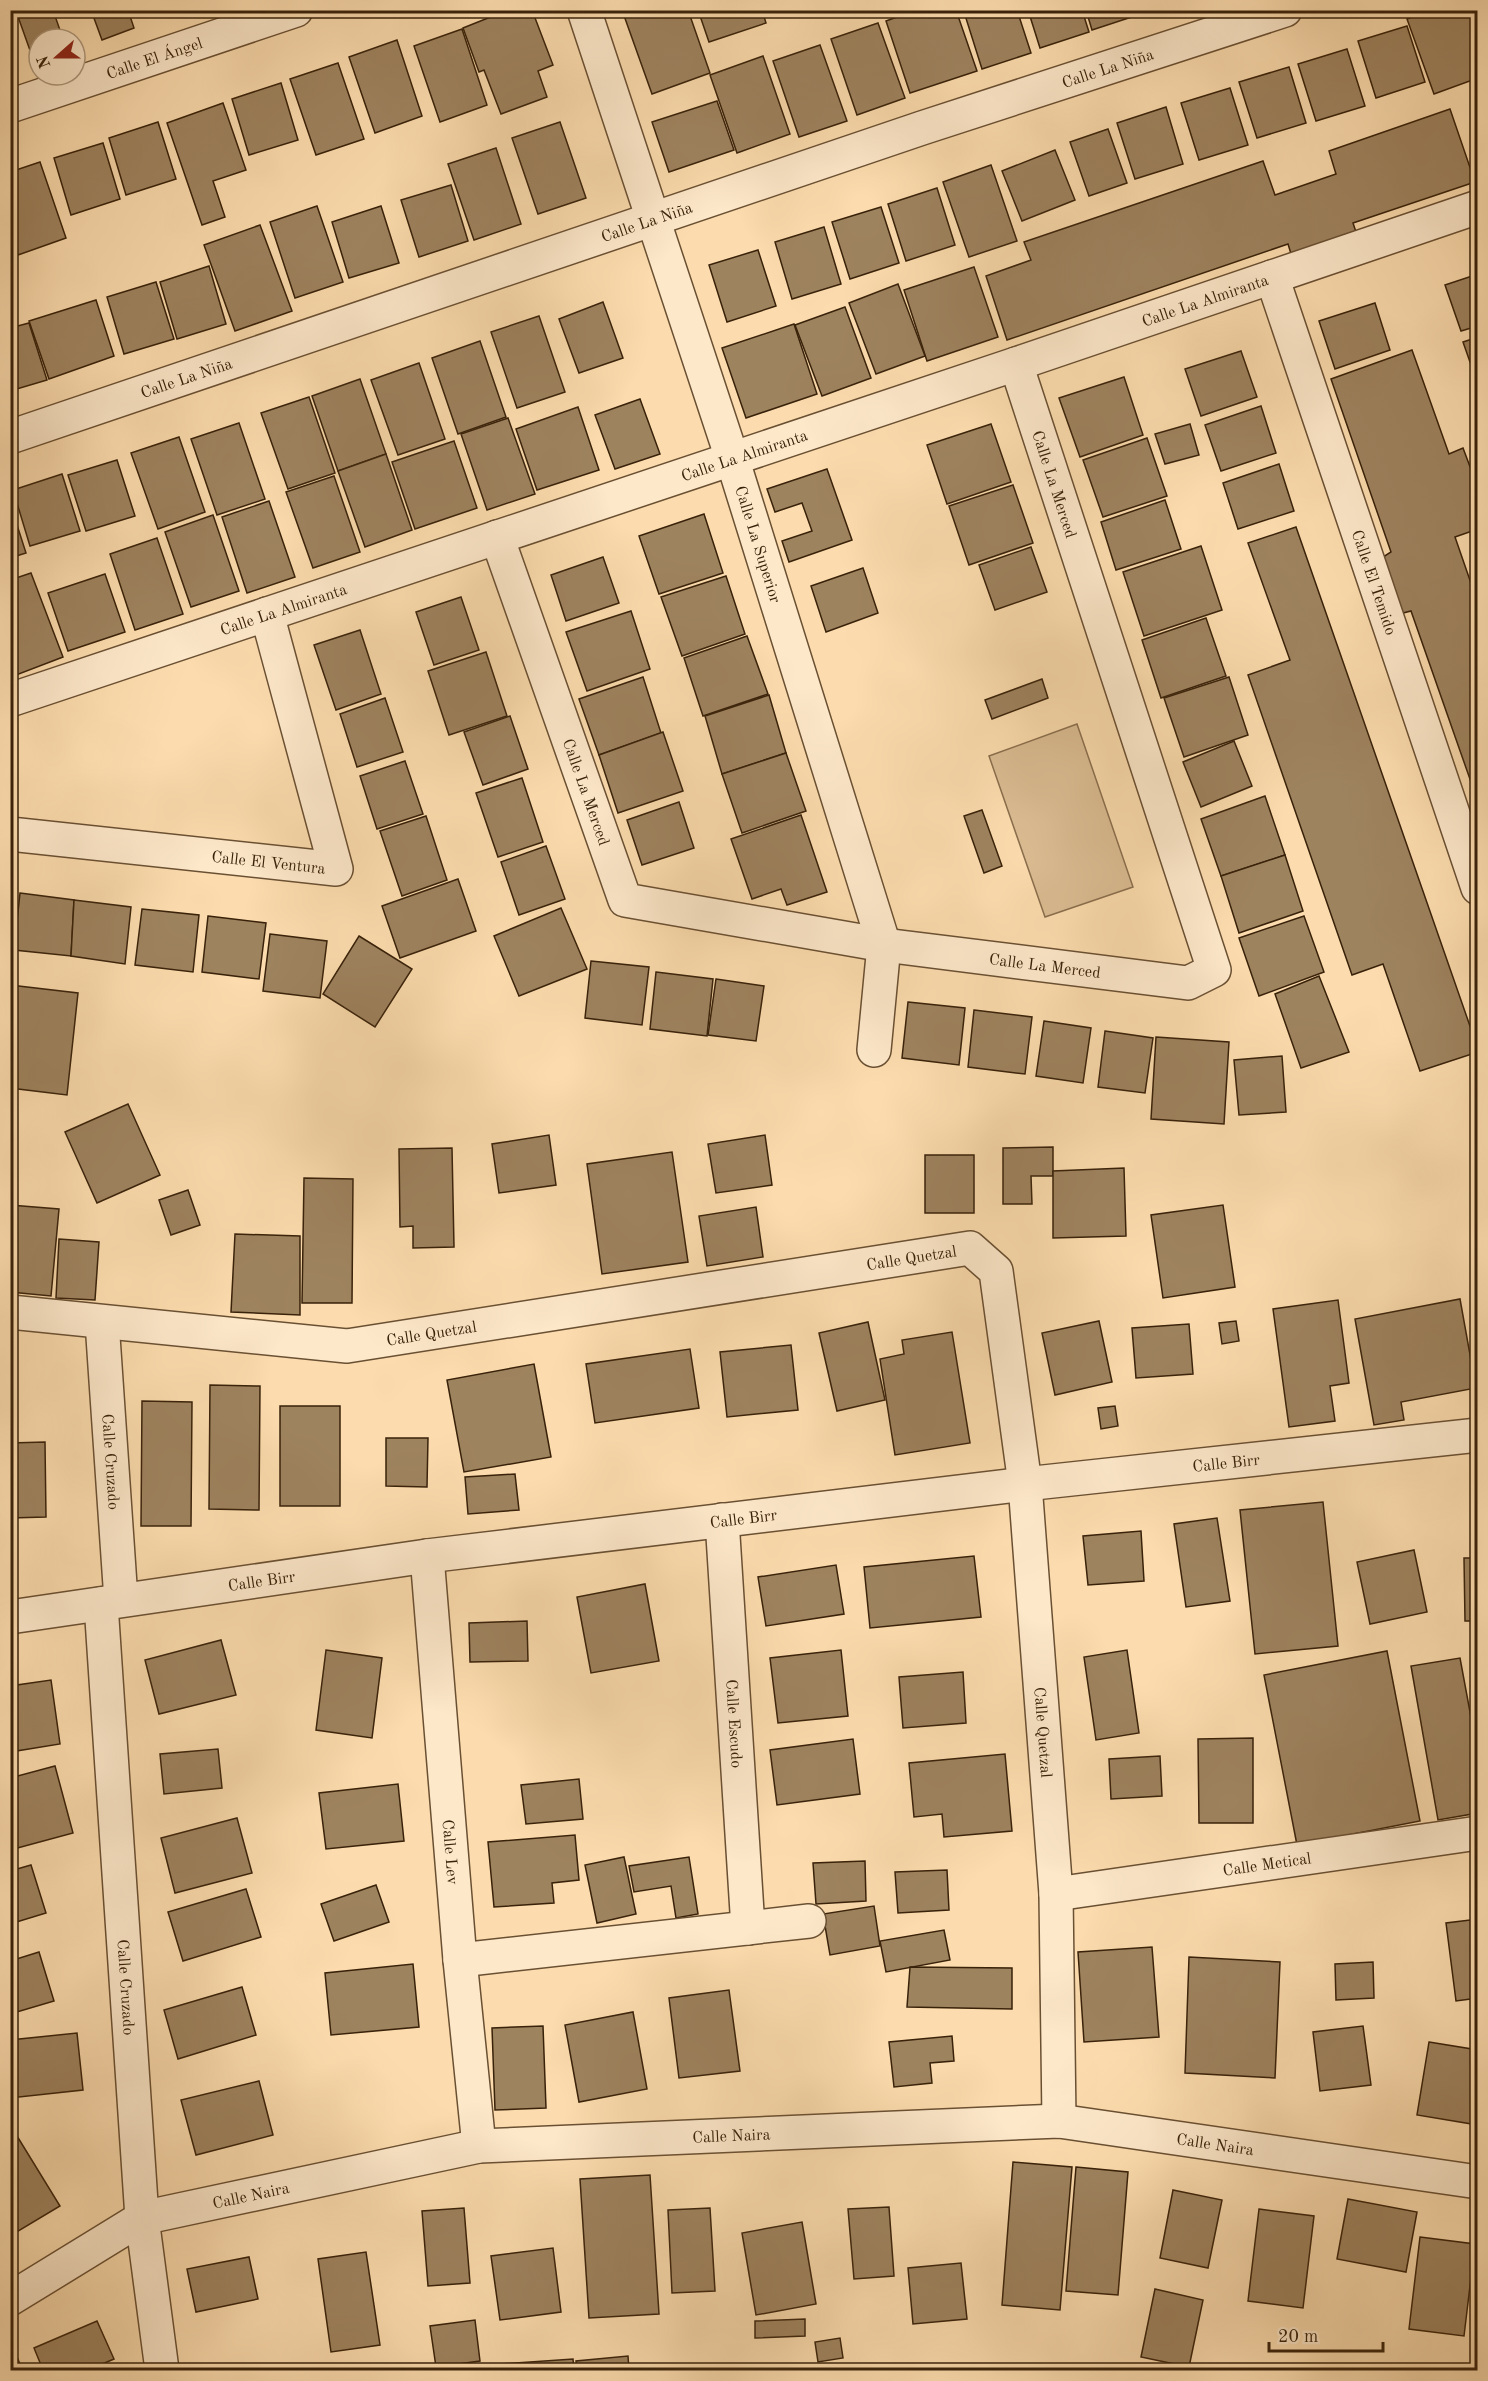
<svg xmlns="http://www.w3.org/2000/svg" width="1488" height="2381" font-family="'Old Standard TT',serif">
<rect width="100%" height="100%" fill="#fcdcae"/>
<filter id="stains"><feTurbulence type="fractalNoise" baseFrequency=".00333" numOctaves="4"/><feColorMatrix values="0 0 0 0 .2 0 0 0 0 .09 0 0 0 0 .02 0 0 0 .5 -.17"/></filter>
<radialGradient id="worn" r=".72"><stop offset=".6" stop-color="#630" stop-opacity="0"/><stop offset="1" stop-color="#630" stop-opacity=".3"/></radialGradient>
<path fill="#dbbc92" stroke="#8a6f4e" stroke-width="1.5" d="M1077,724L1133,887L1045,917L989,756Z"/>
<g fill="#9e835f" stroke="#39220a" stroke-width="1.5">
<path d="M10,10H53L63,39H39V53L32,56L16,11L10,13Z"/>
<path d="M91,10H128L134,28L102,40Z"/>
<path d="M508,10H532L553,65L538,71L547,97L501,114L484,70L479,72L463,28Z"/>
<path d="M622,10H688L710,73L652,94Z"/>
<path d="M698,10H762L766,23L709,42Z"/>
<path d="M916,10H956L977,71L910,93L886,21Z"/>
<path d="M968,10H1017L1031,53L982,69L964,12Z"/>
<path d="M1028,10H1082L1089,32L1040,48Z"/>
<path d="M1086,10H1153L1092,30Z"/>
<path d="M1430,10H1477L1478,13V78L1434,94L1407,19Z"/>
<path d="M878,23L905,98L857,115L831,39Z"/>
<path d="M1407,26L1425,82L1376,98L1358,41Z"/>
<path d="M462,29L487,105L440,122L414,46Z"/>
<path d="M397,40L422,116L375,133L349,57Z"/>
<path d="M820,45L847,121L799,137L773,61Z"/>
<path d="M1347,49L1365,106L1316,121L1298,64Z"/>
<path d="M763,56L790,134L737,153L710,75Z"/>
<path d="M338,63L364,139L316,155L290,79Z"/>
<path d="M1289,67L1306,123L1257,138L1239,82Z"/>
<path d="M281,83L298,140L249,155L232,99Z"/>
<path d="M1230,88L1248,145L1199,160L1181,103Z"/>
<path d="M717,101L734,150L669,172L652,122Z"/>
<path d="M223,103L246,170L213,181L225,217L202,225L167,123Z"/>
<path d="M1166,107L1183,164L1135,179L1117,123Z"/>
<path d="M1450,109L1475,182L1353,223L1357,235L1292,257L1288,244L1007,340L986,276L1031,260L1024,242L1263,161L1275,195L1336,174L1329,151Z"/>
<path d="M158,122L176,179L126,195L109,138Z"/>
<path d="M560,122L586,198L538,214L512,138Z"/>
<path d="M1108,129L1127,183L1089,196L1070,142Z"/>
<path d="M103,143L120,199L71,215L54,158Z"/>
<path d="M496,148L521,224L474,240L448,164Z"/>
<path d="M1055,150L1075,200L1022,221L1002,171Z"/>
<path d="M40,162L66,238L18,255L10,232V172Z"/>
<path d="M991,165L1017,241L969,257L943,182Z"/>
<path d="M451,185L468,241L419,257L401,200Z"/>
<path d="M937,188L955,245L906,261L888,204Z"/>
<path d="M317,206L343,282L295,298L270,222Z"/>
<path d="M381,206L399,263L349,278L332,222Z"/>
<path d="M881,207L899,263L850,279L832,222Z"/>
<path d="M260,225L292,311L235,331L204,245Z"/>
<path d="M824,227L841,284L792,299L775,242Z"/>
<path d="M758,250L776,306L727,322L709,265Z"/>
<path d="M209,266L226,324L177,339L160,282Z"/>
<path d="M974,267L998,337L927,361L904,290Z"/>
<path d="M1478,274V326L1461,331L1445,285Z"/>
<path d="M156,282L174,339L124,354L107,297Z"/>
<path d="M898,284L925,356L876,374L849,303Z"/>
<path d="M96,300L114,356L49,379L29,321Z"/>
<path d="M603,302L623,358L579,373L559,319Z"/>
<path d="M1375,303L1390,350L1335,369L1319,321Z"/>
<path d="M845,307L871,378L822,396L795,325Z"/>
<path d="M539,316L565,392L517,408L491,332Z"/>
<path d="M29,323L47,380L10,391V328Z"/>
<path d="M794,324L817,394L746,418L722,348Z"/>
<path d="M1478,337V385L1463,342Z"/>
<path d="M480,341L506,417L458,434L432,358Z"/>
<path d="M1412,350L1449,454L1463,448L1478,488V529L1455,537L1473,589L1478,587V802L1411,611L1403,613L1383,557L1391,552L1331,379Z"/>
<path d="M1241,351L1257,397L1201,416L1185,369Z"/>
<path d="M419,363L445,439L398,455L371,380Z"/>
<path d="M1124,377L1143,435L1080,457L1059,398Z"/>
<path d="M360,379L386,454L338,471L312,396Z"/>
<path d="M309,397L335,473L288,489L261,413Z"/>
<path d="M640,399L660,454L615,469L595,415Z"/>
<path d="M1261,406L1276,453L1221,471L1205,425Z"/>
<path d="M578,407L599,470L537,490L516,429Z"/>
<path d="M508,418L535,494L487,510L461,434Z"/>
<path d="M239,423L265,499L217,515L191,439Z"/>
<path d="M991,424L1011,482L947,504L927,445Z"/>
<path d="M1190,424L1199,455L1165,464L1155,434Z"/>
<path d="M179,437L205,512L158,529L131,453Z"/>
<path d="M1147,438L1167,496L1103,517L1083,460Z"/>
<path d="M454,441L477,508L415,529L392,462Z"/>
<path d="M386,454L412,530L365,547L338,471Z"/>
<path d="M117,460L135,516L86,531L68,475Z"/>
<path d="M1279,464L1294,511L1238,529L1223,483Z"/>
<path d="M827,469L852,540L789,562L782,541L812,531L802,503L775,512L767,489Z"/>
<path d="M62,474L80,531L30,546L13,490Z"/>
<path d="M334,476L360,552L313,568L286,492Z"/>
<path d="M1013,485L1033,543L969,565L949,506Z"/>
<path d="M1165,500L1181,549L1116,570L1101,522Z"/>
<path d="M269,501L295,577L247,593L222,517Z"/>
<path d="M10,503L26,553L10,558Z"/>
<path d="M704,514L723,573L659,594L639,536Z"/>
<path d="M213,515L239,591L191,607L165,532Z"/>
<path d="M1296,527L1478,1049V1052L1420,1071L1383,964L1352,975L1248,675L1290,660L1248,543Z"/>
<path d="M157,538L183,614L135,630L110,554Z"/>
<path d="M1201,546L1222,610L1144,636L1123,572Z"/>
<path d="M1031,547L1047,592L995,610L979,565Z"/>
<path d="M603,557L619,603L566,621L551,575Z"/>
<path d="M863,568L878,613L826,632L811,586Z"/>
<path d="M31,573L63,657L11,677L10,580Z"/>
<path d="M105,574L125,632L68,651L48,593Z"/>
<path d="M726,576L745,634L682,656L661,597Z"/>
<path d="M461,597L479,650L434,665L416,612Z"/>
<path d="M631,611L650,669L587,691L566,632Z"/>
<path d="M1206,618L1226,676L1161,698L1142,640Z"/>
<path d="M360,630L381,694L336,710L314,645Z"/>
<path d="M747,636L768,694L703,716L684,658Z"/>
<path d="M486,652L507,716L449,735L428,671Z"/>
<path d="M643,677L661,733L599,755L579,699Z"/>
<path d="M1229,677L1248,735L1184,757L1164,698Z"/>
<path d="M1042,679L1048,698L992,719L985,700Z"/>
<path d="M769,695L786,753L722,774L705,716Z"/>
<path d="M385,698L403,752L357,767L340,714Z"/>
<path d="M510,716L528,769L483,785L464,732Z"/>
<path d="M663,732L683,791L618,813L599,755Z"/>
<path d="M1234,741L1252,786L1201,807L1183,762Z"/>
<path d="M786,753L806,811L742,833L722,774Z"/>
<path d="M405,761L423,814L377,829L360,776Z"/>
<path d="M522,778L543,842L498,857L476,793Z"/>
<path d="M1265,796L1285,855L1221,876L1201,819Z"/>
<path d="M679,802L694,848L642,865L627,820Z"/>
<path d="M982,810L1002,866L984,873L964,816Z"/>
<path d="M801,815L827,892L787,905L781,889L752,899L731,839Z"/>
<path d="M426,816L447,880L402,896L380,831Z"/>
<path d="M546,846L565,899L519,915L501,862Z"/>
<path d="M1285,855L1303,911L1239,933L1221,876Z"/>
<path d="M458,879L476,931L400,958L382,906Z"/>
<path d="M20,893L74,900L71,956L14,950Z"/>
<path d="M74,900L131,907L125,964L71,956Z"/>
<path d="M561,908L587,969L519,996L494,936Z"/>
<path d="M142,909L199,915L193,972L135,965Z"/>
<path d="M208,916L266,923L259,979L202,972Z"/>
<path d="M1304,916L1324,972L1259,996L1239,938Z"/>
<path d="M270,934L327,941L320,998L263,991Z"/>
<path d="M359,936L412,969L375,1027L323,994Z"/>
<path d="M591,961L649,967L642,1025L585,1018Z"/>
<path d="M656,972L713,979L707,1036L650,1029Z"/>
<path d="M1319,976L1349,1052L1301,1068L1275,994Z"/>
<path d="M716,979L764,986L756,1041L708,1035Z"/>
<path d="M10,985L78,993L67,1095L10,1088Z"/>
<path d="M908,1002L965,1008L959,1065L902,1058Z"/>
<path d="M974,1010L1032,1017L1025,1074L968,1067Z"/>
<path d="M1044,1021L1091,1028L1083,1083L1036,1076Z"/>
<path d="M1105,1031L1153,1038L1145,1093L1098,1087Z"/>
<path d="M1156,1037L1229,1042L1224,1124L1151,1119Z"/>
<path d="M1282,1056L1286,1112L1239,1115L1234,1060Z"/>
<path d="M1478,1080V1135L1471,1134Z"/>
<path d="M128,1104L160,1175L97,1203L65,1132Z"/>
<path d="M549,1135L556,1185L499,1193L492,1144Z"/>
<path d="M765,1135L772,1185L716,1193L708,1144Z"/>
<path d="M1053,1147V1176H1031L1032,1204H1003V1148Z"/>
<path d="M452,1148L454,1247L413,1248V1226L400,1227L399,1149Z"/>
<path d="M672,1152L688,1262L602,1274L587,1164Z"/>
<rect x="925" y="1155" width="49" height="58"/>
<path d="M1124,1168L1126,1236L1053,1238V1171Z"/>
<path d="M304,1178L353,1179L352,1303H302Z"/>
<path d="M188,1190L200,1225L171,1235L159,1200Z"/>
<path d="M10,1205L59,1209L51,1296L10,1292Z"/>
<path d="M1223,1205L1235,1287L1163,1298L1151,1215Z"/>
<path d="M756,1207L763,1257L707,1266L699,1216Z"/>
<path d="M235,1234L300,1236V1315L231,1312Z"/>
<path d="M59,1239L99,1242L95,1300L56,1298Z"/>
<path d="M1460,1299L1476,1388L1401,1402L1404,1420L1374,1425L1355,1319Z"/>
<path d="M1338,1300L1349,1383L1330,1386L1335,1421L1289,1427L1273,1309Z"/>
<path d="M1099,1321L1112,1382L1055,1395L1042,1333Z"/>
<path d="M1236,1321L1239,1341L1222,1344L1219,1323Z"/>
<path d="M868,1322L885,1400L837,1411L819,1333Z"/>
<path d="M1189,1324L1193,1374L1136,1378L1132,1328Z"/>
<path d="M952,1332L970,1443L895,1455L880,1359L904,1354L902,1340Z"/>
<path d="M791,1345L798,1410L727,1417L720,1352Z"/>
<path d="M690,1349L699,1408L595,1423L586,1364Z"/>
<path d="M534,1364L551,1457L464,1472L447,1380Z"/>
<path d="M210,1385L260,1386L259,1510L209,1509Z"/>
<path d="M142,1401L192,1402L191,1526H141Z"/>
<rect x="280" y="1406" width="60" height="100"/>
<path d="M1115,1406L1118,1426L1101,1429L1098,1408Z"/>
<path d="M386,1438H428L427,1487L386,1486Z"/>
<path d="M45,1442L46,1517L10,1518V1443Z"/>
<path d="M515,1474L519,1510L468,1514L465,1477Z"/>
<path d="M1323,1502L1338,1646L1255,1654L1240,1510Z"/>
<path d="M1217,1518L1230,1601L1186,1607L1174,1524Z"/>
<path d="M1141,1531L1144,1581L1088,1585L1083,1536Z"/>
<path d="M1414,1550L1427,1612L1370,1624L1357,1562Z"/>
<path d="M974,1556L981,1617L870,1628L864,1567Z"/>
<path d="M1464,1558H1478V1621H1465Z"/>
<path d="M836,1565L844,1614L766,1626L758,1577Z"/>
<path d="M645,1584L659,1661L591,1673L577,1597Z"/>
<path d="M527,1621L528,1661L470,1662L469,1623Z"/>
<path d="M221,1640L236,1695L159,1714L145,1660Z"/>
<path d="M326,1650L382,1658L372,1738L316,1730Z"/>
<path d="M841,1650L848,1716L778,1723L770,1658Z"/>
<path d="M1127,1650L1139,1733L1096,1740L1084,1657Z"/>
<path d="M1387,1651L1420,1821L1297,1845L1264,1675Z"/>
<path d="M1460,1658L1478,1755V1813L1438,1820L1411,1666Z"/>
<path d="M963,1672L966,1723L903,1728L899,1677Z"/>
<path d="M51,1680L60,1744L10,1752V1686Z"/>
<path d="M1253,1738V1823H1199L1198,1739Z"/>
<path d="M853,1739L860,1794L777,1805L770,1750Z"/>
<path d="M218,1749L222,1788L164,1794L160,1754Z"/>
<path d="M1005,1754L1012,1831L944,1837L942,1814L914,1817L909,1763Z"/>
<path d="M1160,1756L1162,1796L1111,1799L1109,1759Z"/>
<path d="M55,1766L73,1833L10,1850V1778Z"/>
<path d="M579,1779L583,1819L526,1824L521,1785Z"/>
<path d="M398,1784L404,1841L326,1849L319,1793Z"/>
<path d="M237,1818L252,1873L175,1893L161,1838Z"/>
<path d="M575,1835L579,1880L552,1883L554,1903L494,1907L488,1842Z"/>
<path d="M624,1857L636,1914L597,1923L585,1865Z"/>
<path d="M689,1857L698,1914L676,1918L671,1886L634,1892L629,1866Z"/>
<path d="M865,1861L866,1901L816,1904L813,1863Z"/>
<path d="M31,1865L46,1913L10,1924V1871Z"/>
<path d="M947,1870L949,1910L898,1913L895,1872Z"/>
<path d="M376,1885L389,1922L334,1941L321,1904Z"/>
<path d="M246,1889L261,1937L183,1961L168,1912Z"/>
<path d="M874,1906L880,1946L830,1955L823,1914Z"/>
<path d="M1478,1919V1998L1456,2001L1446,1923Z"/>
<path d="M944,1930L950,1960L886,1972L880,1941Z"/>
<path d="M1152,1947L1159,2037L1084,2042L1078,1952Z"/>
<path d="M39,1952L54,2001L10,2014V1961Z"/>
<path d="M1189,1957L1280,1962L1275,2078L1185,2073Z"/>
<path d="M1373,1962L1374,1998L1336,2000L1335,1964Z"/>
<path d="M413,1964L419,2027L331,2035L325,1973Z"/>
<path d="M910,1967L1012,1968V2009L907,2007Z"/>
<path d="M242,1987L256,2035L178,2059L164,2010Z"/>
<path d="M729,1990L740,2071L679,2078L669,1998Z"/>
<path d="M633,2012L647,2089L579,2102L565,2025Z"/>
<path d="M543,2026L546,2108L495,2110L492,2028Z"/>
<path d="M1363,2026L1371,2085L1320,2091L1313,2032Z"/>
<path d="M77,2033L83,2090L10,2098V2040Z"/>
<path d="M952,2036L954,2061L930,2063L932,2083L894,2087L889,2042Z"/>
<path d="M1429,2042L1478,2050V2125L1417,2115Z"/>
<path d="M259,2081L273,2135L196,2155L181,2100Z"/>
<path d="M17,2136L60,2206L10,2236V2140Z"/>
<path d="M1013,2162L1072,2167L1060,2310L1002,2305Z"/>
<path d="M1076,2167L1128,2172L1118,2295L1066,2291Z"/>
<path d="M650,2175L659,2314L589,2318L580,2179Z"/>
<path d="M1173,2190L1222,2200L1208,2268L1160,2258Z"/>
<path d="M1348,2199L1417,2212L1406,2272L1337,2259Z"/>
<path d="M889,2207L894,2276L854,2279L848,2209Z"/>
<path d="M464,2208L470,2283L428,2286L422,2211Z"/>
<path d="M710,2208L715,2291L672,2293L668,2210Z"/>
<path d="M1259,2209L1314,2216L1303,2308L1248,2301Z"/>
<path d="M802,2222L816,2304L756,2315L742,2233Z"/>
<path d="M1420,2237L1475,2244L1464,2336L1409,2329Z"/>
<path d="M553,2248L561,2312L500,2320L491,2256Z"/>
<path d="M366,2252L380,2345L331,2352L318,2259Z"/>
<path d="M249,2257L258,2299L196,2312L187,2269Z"/>
<path d="M961,2263L967,2319L913,2324L908,2268Z"/>
<path d="M1155,2289L1203,2300L1189,2367L1141,2357Z"/>
<path d="M805,2319V2336L755,2338V2321Z"/>
<path d="M475,2320L480,2361L436,2367L430,2326Z"/>
<path d="M97,2321L114,2359L88,2370H43L34,2348Z"/>
<path d="M840,2338L843,2358L818,2362L815,2342Z"/>
<path d="M628,2356L629,2370H577L576,2361Z"/>
<path d="M18,2359L22,2370H10V2363Z"/>
<path d="M573,2359L574,2370H414Z"/>
</g>
<g fill="none" stroke-linecap="round" stroke-linejoin="round">
<g stroke="#6a5033" stroke-width="36">
<g id="street">
<path id="s1" d="M584,10L732,458L884,945L874,1050"/>
<path id="s2" d="M10,106L296,10"/>
<path id="s3" d="M1272,277L1478,888"/>
<path id="s4" d="M10,437L922,128L1285,10"/>
<path id="s5" d="M497,537L625,900L884,945L1188,983L1214,970L1016,364"/>
<path id="s6" d="M10,700L1016,364L1478,207"/>
<path id="s7" d="M10,834L336,869L267,614"/>
<path id="s8" d="M10,1312L347,1346L970,1248L996,1271L1025,1484L1056,1894L1059,2121"/>
<path id="s9" d="M102,1322L121,1600"/>
<path id="s10" d="M722,1520L748,1928"/>
<path id="s11" d="M427,1556L460,1960L479,2146"/>
<path id="s12" d="M101,1604L142,2218L162,2370"/>
<path id="s13" d="M10,1617L427,1556L1025,1484L1478,1435"/>
<path id="s14" d="M1056,1894L1478,1833"/>
<path d="M460,1960L809,1921"/>
<path id="s15" d="M10,2299L142,2218L479,2146L1059,2121L1478,2182"/>
</g>
</g>
<use href="#street" stroke="#fde8ca" stroke-width="33"/>
</g>
<g text-anchor="middle" stroke-width="4.5" stroke-linejoin="round" paint-order="stroke">
<g font-size="16" fill="#39220a" stroke="#fde8ca">
<text dy="6" stroke="none"><textPath href="#s2" startOffset="152">Calle El Ángel</textPath></text>
<text dy="6" stroke="none"><textPath href="#s4" startOffset="1158">Calle La Niña</textPath></text>
<text dy="6" stroke="none"><textPath href="#s4" startOffset="672">Calle La Niña</textPath></text>
<text dy="6" stroke="none"><textPath href="#s6" startOffset="1260">Calle La Almiranta</textPath></text>
<text dy="6" stroke="none"><textPath href="#s4" startOffset="186">Calle La Niña</textPath></text>
<text dy="6" stroke="none"><textPath href="#s6" startOffset="774">Calle La Almiranta</textPath></text>
<text transform="translate(1055 484) rotate(72)" y="6">Calle La Merced</text>
<text dy="6" stroke="none"><textPath href="#s1" startOffset="562">Calle La Superior</textPath></text>
<text dy="6" stroke="none"><textPath href="#s3" startOffset="322">Calle El Temido</textPath></text>
<text dy="6" stroke="none"><textPath href="#s6" startOffset="288">Calle La Almiranta</textPath></text>
<text dy="6" stroke="none"><textPath href="#s5" startOffset="270">Calle La Merced</textPath></text>
<text dy="6" stroke="none"><textPath href="#s7" startOffset="260">Calle El Ventura</textPath></text>
<text dy="6" stroke="none"><textPath href="#s5" startOffset="810">Calle La Merced</textPath></text>
<text dy="6" stroke="none"><textPath href="#s8" startOffset="910">Calle Quetzal</textPath></text>
<text dy="6" stroke="none"><textPath href="#s8" startOffset="424">Calle Quetzal</textPath></text>
<text dy="6" stroke="none"><textPath href="#s9" startOffset="140">Calle Cruzado</textPath></text>
<text dy="6" stroke="none"><textPath href="#s13" startOffset="1226">Calle Birr</textPath></text>
<text dy="6" stroke="none"><textPath href="#s13" startOffset="740">Calle Birr</textPath></text>
<text dy="6" stroke="none"><textPath href="#s13" startOffset="254">Calle Birr</textPath></text>
<text dy="6" stroke="none"><textPath href="#s10" startOffset="204">Calle Escudo</textPath></text>
<text dy="6" stroke="none"><textPath href="#s8" startOffset="1468">Calle Quetzal</textPath></text>
<text dy="6" stroke="none"><textPath href="#s11" startOffset="297">Calle Lev</textPath></text>
<text dy="6" stroke="none"><textPath href="#s14" startOffset="213">Calle Metical</textPath></text>
<text dy="6" stroke="none"><textPath href="#s12" startOffset="384">Calle Cruzado</textPath></text>
<text dy="6" stroke="none"><textPath href="#s15" startOffset="752">Calle Naira</textPath></text>
<text dy="6" stroke="none"><textPath href="#s15" startOffset="1238">Calle Naira</textPath></text>
<text dy="6" stroke="none"><textPath href="#s15" startOffset="266">Calle Naira</textPath></text>
</g>
</g>
<rect width="1488" height="2381" fill="none" stroke="#fcdcae" stroke-width="36"/>
<rect x="12" y="12" width="1464" height="2357" fill="none" stroke="#39220a" stroke-width="3"/>
<rect x="18" y="18" width="1452" height="2345" fill="none" stroke="#39220a" stroke-width="1.5"/>
<g transform="translate(57 57) rotate(249)"><circle r="28" fill="#fde8ca" stroke="#af997d" stroke-width="1.5"/>
<path d="M0-4.5L10 22L0 15L-10 22Z" fill="#8f2418"/>
<text y="-9" font-size="16" font-weight="bold" text-anchor="middle" fill="#39220a">N</text>
</g>
<path d="M1269 2342v9h114v-9" fill="none" stroke="#39220a" stroke-width="3"/>
<text x="1278" y="2342" font-size="18" fill="#39220a" stroke="#fde8ca" stroke-width="4.5" paint-order="stroke">20 m</text>
<rect width="100%" height="100%" filter="url(#stains)"/>
<rect width="100%" height="100%" fill="url(#worn)"/>
</svg>
